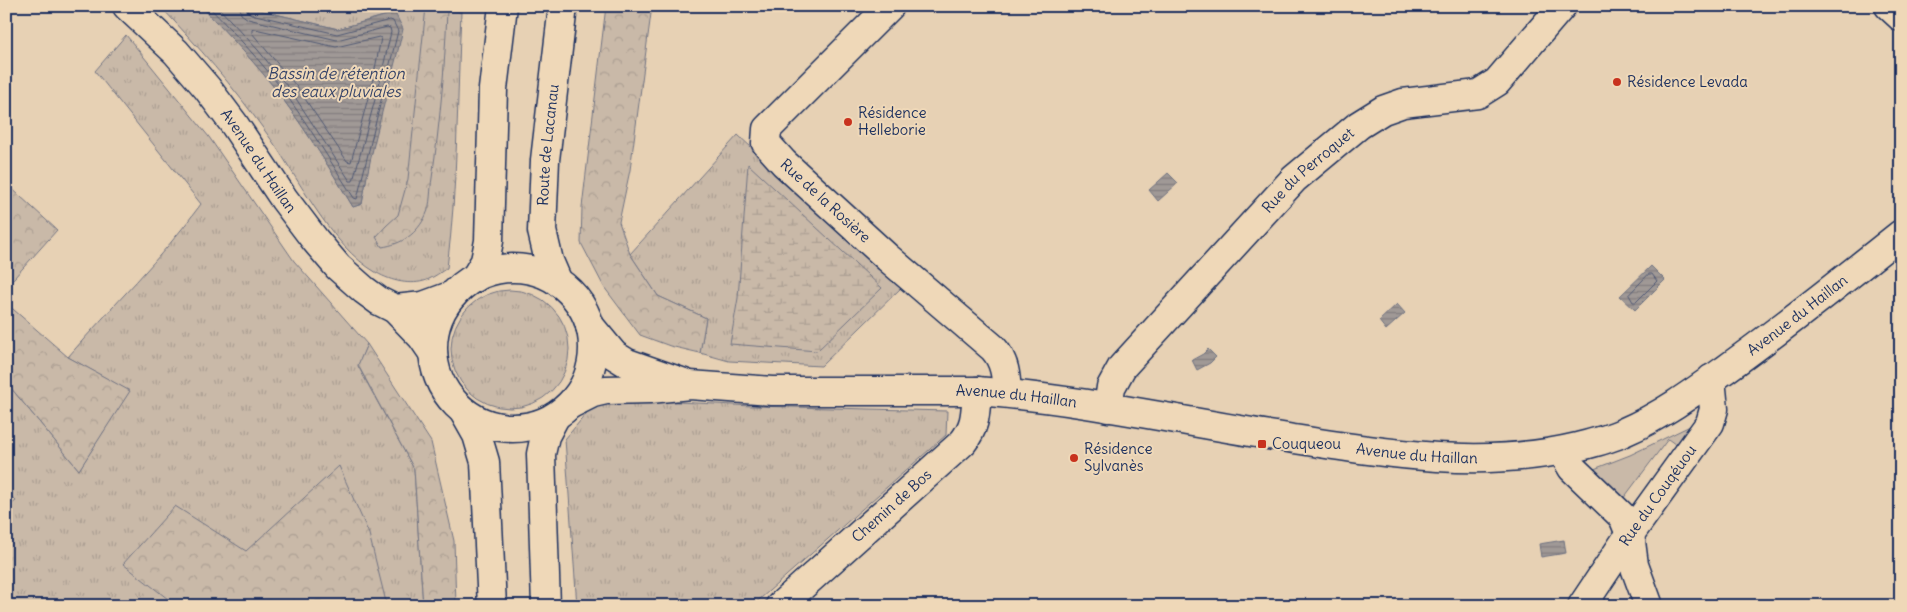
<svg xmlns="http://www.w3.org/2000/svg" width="1907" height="612" font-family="Delius,sans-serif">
<defs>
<pattern id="grass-tufts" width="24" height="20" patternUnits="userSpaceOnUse" patternTransform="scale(1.25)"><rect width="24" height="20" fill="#c9b9a8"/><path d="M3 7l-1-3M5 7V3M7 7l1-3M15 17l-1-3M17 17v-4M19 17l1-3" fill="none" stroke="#ac9f93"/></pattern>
<pattern id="forest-crowns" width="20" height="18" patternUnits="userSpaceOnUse" patternTransform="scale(1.25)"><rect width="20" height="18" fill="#c9b9a8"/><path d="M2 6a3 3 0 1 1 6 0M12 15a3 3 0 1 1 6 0" fill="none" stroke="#ac9f93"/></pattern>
<pattern id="wetland-marsh" width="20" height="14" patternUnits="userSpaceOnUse" patternTransform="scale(1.25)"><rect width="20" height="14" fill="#c9b9a8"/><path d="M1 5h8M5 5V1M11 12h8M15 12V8" fill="none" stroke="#ac9f93"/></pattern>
<pattern id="water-rules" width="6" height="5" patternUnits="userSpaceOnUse" patternTransform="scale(1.25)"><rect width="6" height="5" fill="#a09996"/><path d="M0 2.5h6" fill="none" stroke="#827d7e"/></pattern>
</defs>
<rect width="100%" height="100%" fill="#e7d1b4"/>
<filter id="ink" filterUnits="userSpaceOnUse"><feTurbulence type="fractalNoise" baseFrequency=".02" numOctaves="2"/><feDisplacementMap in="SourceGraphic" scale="10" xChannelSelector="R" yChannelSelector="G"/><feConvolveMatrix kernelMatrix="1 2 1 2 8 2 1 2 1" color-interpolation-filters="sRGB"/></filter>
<g filter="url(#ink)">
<g fill="url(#grass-tufts)" stroke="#727483">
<path d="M160,6H201C230,36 258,65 282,98C308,133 331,170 353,207L362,204L394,13L338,29L242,6H420L461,12C457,97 458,183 447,268C441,272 434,277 427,280C411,286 391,281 377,273C328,245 298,175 265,131C233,86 198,46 160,6Z"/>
<path d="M126,35L209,137L294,261L367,344L358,366L414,469L423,606H6V508L16,501L6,491V382L79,470L129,391L68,357C112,306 162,258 201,204L95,71Z"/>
<path d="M738,135L902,287L821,366L729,361L700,353L706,318L658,296L630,254Z"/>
<circle cx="510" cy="349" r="59"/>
<path d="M641,400L752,406L947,411L946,435L752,606H577L565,439L591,408L613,401Z"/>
</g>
<g fill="url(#forest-crowns)" stroke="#727483">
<path d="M420,6H462L461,12L447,10C445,66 440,122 432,178C430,189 431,205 426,215C417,234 402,244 382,247L376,237L386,226L398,215L408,179L426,7Z"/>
<path d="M606,6H652L630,170L619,222L630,254L658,296L706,318L700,353L670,346L640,335L604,287L581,243L582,207Z"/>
<path d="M7,184L57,230L6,287V185Z"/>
<path d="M6,303L68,357L130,391L79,470L6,382Z"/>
<path d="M367,344L431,442L454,541L456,606H423L414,469L358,365Z"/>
<path d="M339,466L369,534L387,606H177L123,564L175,506L246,551Z"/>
</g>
<path fill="url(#wetland-marsh)" stroke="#727483" d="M748,164L882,288L817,351L730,344L738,298Z"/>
<path fill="#c9b9a8" stroke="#727483" d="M1690,426L1699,427L1683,450L1668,439L1623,499L1596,476L1594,469L1630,455Z"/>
<g fill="url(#water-rules)" stroke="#6b6f80">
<path d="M201,6H242L338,29L395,13L403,29C390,87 371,145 362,204L353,207C331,170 308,133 282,98C258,65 229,36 201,6Z"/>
<path d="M1168,173L1178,183L1158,201L1149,190Z"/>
<path d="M1651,266L1665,280L1635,310L1620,296Z"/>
<path d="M1397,304L1405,313L1386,330L1379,321Z"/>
<path d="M1208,349L1216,357L1210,363L1197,370L1192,360L1203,354Z"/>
<path d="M1564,540L1566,553L1541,557L1539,544Z"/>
</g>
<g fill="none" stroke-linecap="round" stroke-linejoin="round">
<g stroke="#505974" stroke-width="1">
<path d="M208,6C236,35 263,63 287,96C311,129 332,164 354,198L357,199L398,31L393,21L390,20L337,34L251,14L247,11L246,6"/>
<path d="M217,6L258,50L291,91L350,181H353L380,81L391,32L390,28L387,27L337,40L248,19L241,14L240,6"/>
<path d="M255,29L336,47L379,37L381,38L373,79L351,162L347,161L297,87L252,33V30Z"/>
<path d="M1649,274H1652L1657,281L1636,302H1633L1629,295Z"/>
</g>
<g stroke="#1b2f5e" stroke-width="31">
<g id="minor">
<path id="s1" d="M127,6L176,52L207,88L234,124L284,199L315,240L338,267L364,290L379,301L395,309L422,337L433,353"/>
<path id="s2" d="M890,6L767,129L766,143L784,163L888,258L993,348C1005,361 1006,376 1007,393"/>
<path d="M1889,6L1901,17"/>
<path d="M395,309L423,306L453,295"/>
<path d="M590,326L614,355L627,363L684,383"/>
<path id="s3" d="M571,404L593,393L606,390L650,389L690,385L772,391H977C1081,399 1185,422 1288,438C1383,453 1482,470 1577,447C1593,443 1610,439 1624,432C1661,416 1694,392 1726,369C1786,326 1843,280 1901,234"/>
<path id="s4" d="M1108,408L1111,387L1122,367L1294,179L1359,125L1383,110L1403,103L1478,94L1497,82L1562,6"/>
<path d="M1562,451L1572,468L1623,517L1630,534L1634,565L1649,606"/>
<path id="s5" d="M780,606L963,442C977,424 975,412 977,391"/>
<path id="s6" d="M1582,606L1630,534L1710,423L1714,409L1711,379"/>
</g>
</g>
<g stroke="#1b2f5e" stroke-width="31">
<g id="major">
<circle cx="513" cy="348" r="80"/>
<path d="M475,278L485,261L489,241L493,89L503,6"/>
<path id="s7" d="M558,282L549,261L542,231L545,160L563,6"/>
<path d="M464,412L477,435L485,462L492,606"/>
<path d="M546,606L541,454L545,436L555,417"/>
</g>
</g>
<use href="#minor" stroke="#efd8b8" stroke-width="28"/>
<use href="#major" stroke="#efd8b8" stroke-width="28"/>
</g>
</g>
<g fill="#c8321e" stroke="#efd8b8" stroke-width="2">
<circle cx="1617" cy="82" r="5"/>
<circle cx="848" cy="122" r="5"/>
<rect x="1257" y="439" width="10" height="10" rx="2.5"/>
<circle cx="1074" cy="458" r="5"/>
</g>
<g text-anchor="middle" stroke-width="4" stroke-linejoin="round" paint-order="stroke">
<g font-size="15" fill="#1b2f5e" stroke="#efd8b8" text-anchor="start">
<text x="1627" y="87">Résidence Levada</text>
<text x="858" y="118">Résidence<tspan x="858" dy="17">Helleborie</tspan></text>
<text x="1272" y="449">Couqueou</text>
<text x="1084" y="454">Résidence<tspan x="1084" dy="17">Sylvanès</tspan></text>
</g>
<g font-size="15" fill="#1b2f5e" stroke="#efd8b8">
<text dy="5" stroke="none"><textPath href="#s7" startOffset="140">Route de Lacanau</textPath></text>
<text dy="5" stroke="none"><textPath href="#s1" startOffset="204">Avenue du Haillan</textPath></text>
<text dy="5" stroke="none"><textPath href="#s4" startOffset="315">Rue du Perroquet</textPath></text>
<text dy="5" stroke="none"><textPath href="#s2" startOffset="271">Rue de la Rosière</textPath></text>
<text dy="5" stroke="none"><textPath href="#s3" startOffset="1274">Avenue du Haillan</textPath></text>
<text dy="5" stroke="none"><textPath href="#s3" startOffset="449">Avenue du Haillan</textPath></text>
<text dy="5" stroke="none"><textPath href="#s3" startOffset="854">Avenue du Haillan</textPath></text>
<text dy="5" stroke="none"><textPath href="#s6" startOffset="134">Rue du Couqéuou</textPath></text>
<text dy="5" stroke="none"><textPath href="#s5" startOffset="150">Chemin de Bos</textPath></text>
</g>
<g font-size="16" font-style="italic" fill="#364469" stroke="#efd8b8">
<text x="336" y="79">Bassin de rétention<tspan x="336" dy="18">des eaux pluviales</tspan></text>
</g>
</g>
<rect width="1907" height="612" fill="none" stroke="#efd8b8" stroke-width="25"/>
<rect x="12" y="12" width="1882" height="587" fill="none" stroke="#1b2f5e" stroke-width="2" filter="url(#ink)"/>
</svg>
